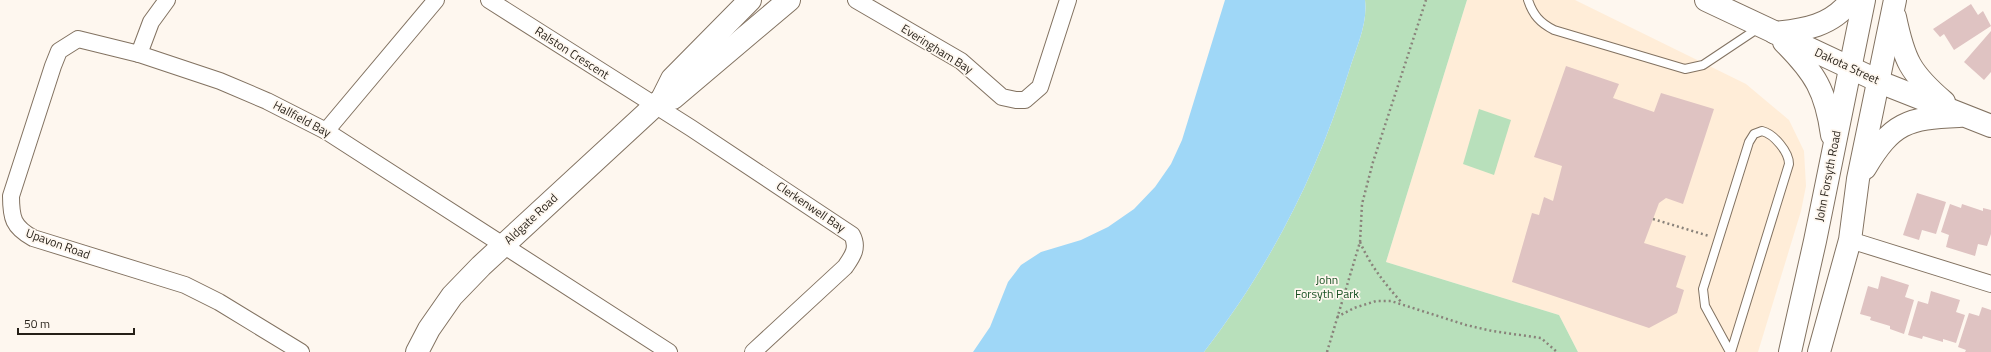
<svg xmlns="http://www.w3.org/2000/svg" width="1991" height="352" font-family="'Titillium Web',sans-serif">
<rect width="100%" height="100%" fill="#fef7ef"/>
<path fill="#ffedd8" d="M1467,0H1575L1746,84L1789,120L1804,151L1806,186L1801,211L1758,352H1578L1559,315L1386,262Z"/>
<g fill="#b8e0bb">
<path d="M1365,0H1467L1386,262L1559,315L1578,352H1204C1270,266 1317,175 1349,71C1356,48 1368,24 1365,0Z"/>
<path d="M1479,109L1511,120L1494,175L1463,164Z"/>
</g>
<path fill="#9fd7f7" d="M1225,0H1365C1368,24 1356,48 1349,71C1317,175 1270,266 1204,352H973L990,327L1008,282L1021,265L1041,252L1081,240L1108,227L1134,209L1155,187L1171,164L1182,140Z"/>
<g fill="#dfc3c2">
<path d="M1971,4L1978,15L1983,11L1991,26L1954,50L1944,34L1940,37L1933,29Z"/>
<path d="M1991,31V72L1984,80L1964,62Z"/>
<path d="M1566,66L1619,84L1613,98L1654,112L1661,93L1714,109L1683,204L1666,198L1659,203L1644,243L1686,256L1676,287L1684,290L1677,313L1649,328L1512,282L1532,213L1539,215L1544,197L1553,201L1562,166L1534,157Z"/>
<path d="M1917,193L1946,202L1936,234L1922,230L1919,240L1903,235Z"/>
<path d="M1950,204L1961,208L1962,204L1983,211V208L1991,210V234L1987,246L1978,244L1975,256L1946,247L1949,235L1941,232Z"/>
<path d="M1881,276L1909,285L1905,297L1914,300L1904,334L1890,329V326L1870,320L1871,317L1860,314L1868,286L1878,289Z"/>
<path d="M1931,291L1960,300L1956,312L1965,315L1956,343L1943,339V342L1923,336L1922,339L1908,335L1918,301L1928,304Z"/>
<path d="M1982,307L1991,310V352H1965L1966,350L1958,347L1969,313L1979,316Z"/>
</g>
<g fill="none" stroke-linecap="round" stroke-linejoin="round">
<g stroke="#827261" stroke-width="10">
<g id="lane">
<path d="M1528,0C1533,15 1540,23 1554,30L1685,69L1703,65L1760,27"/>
<path d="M1730,352L1705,306L1703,289L1749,142L1754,134L1762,131C1774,134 1789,152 1789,164L1731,352"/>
</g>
</g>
<g stroke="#827261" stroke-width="18">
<g id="street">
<path d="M167,0L151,22L139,54L220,81L267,101L326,131L669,352"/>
<path d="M489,0L691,128L852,235C859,248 852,257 845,267L753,352"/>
<path d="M856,0L961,61L1002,97L1016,100H1025L1040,87L1068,0"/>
<path d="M139,54L78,39L59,51L53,66L11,196C11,218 13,227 33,238L185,285L219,302L301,352"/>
<path d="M326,131L436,0"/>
<path d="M1850,240L1991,284"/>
</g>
</g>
<g stroke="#827261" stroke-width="24">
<g id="secondary">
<path d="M1706,0L1887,85L1991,126"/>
<path d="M1895,17C1904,60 1910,73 1944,102"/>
<path d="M1775,33C1804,30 1832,26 1851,0"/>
<path d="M1784,42C1815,73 1826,91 1832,135"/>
<path d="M662,99L673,98L789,0"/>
<path d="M1865,168C1892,123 1907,118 1959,116"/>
<path d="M417,352L429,329L452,296L481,266L662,99L672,79L750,0"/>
<path d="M1790,352L1815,241L1864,0"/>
<path d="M1819,352L1850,240L1858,179L1895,0"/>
</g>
</g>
<g stroke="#89827a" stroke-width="2.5" stroke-dasharray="2 3" stroke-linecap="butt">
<path d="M1653,219L1709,236"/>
<path d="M1360,242C1370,265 1385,284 1402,303"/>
<path d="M1337,317L1354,308L1376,301H1391L1466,325L1492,331L1541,338L1557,352"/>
<path d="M1327,352L1360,242L1362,204L1373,162L1426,0"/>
</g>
<use href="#lane" stroke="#fff" stroke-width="8"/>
<use href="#street" stroke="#fff" stroke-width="16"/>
<use href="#secondary" stroke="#fff" stroke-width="22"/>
</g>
<g text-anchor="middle" stroke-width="3.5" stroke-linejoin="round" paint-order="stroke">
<g font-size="12" fill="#251f17" stroke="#fef7ef">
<text transform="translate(937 49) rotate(32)" y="4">Everingham Bay</text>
<text transform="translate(572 53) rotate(33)" y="4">Ralston Crescent</text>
<text transform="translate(1847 66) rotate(25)" y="4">Dakota Street</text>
<text transform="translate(302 119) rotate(28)" y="4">Hallfield Bay</text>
<text transform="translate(1828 176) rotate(-79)" y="4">John Forsyth Road</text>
<text transform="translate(811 207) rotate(34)" y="4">Clerkenwell Bay</text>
<text transform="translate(531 219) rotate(-43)" y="4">Aldgate Road</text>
<text transform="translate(58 244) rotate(20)" y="4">Upavon Road</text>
</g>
<g font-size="12" fill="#185122" stroke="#fef7ef">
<text x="1327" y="284">John<tspan x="1327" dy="14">Forsyth Park</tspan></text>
</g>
</g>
<path d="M18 328v6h116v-6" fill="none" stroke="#251f17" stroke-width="2"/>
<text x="24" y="328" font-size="12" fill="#251f17" stroke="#fef7ef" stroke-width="3" paint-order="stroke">50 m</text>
</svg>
